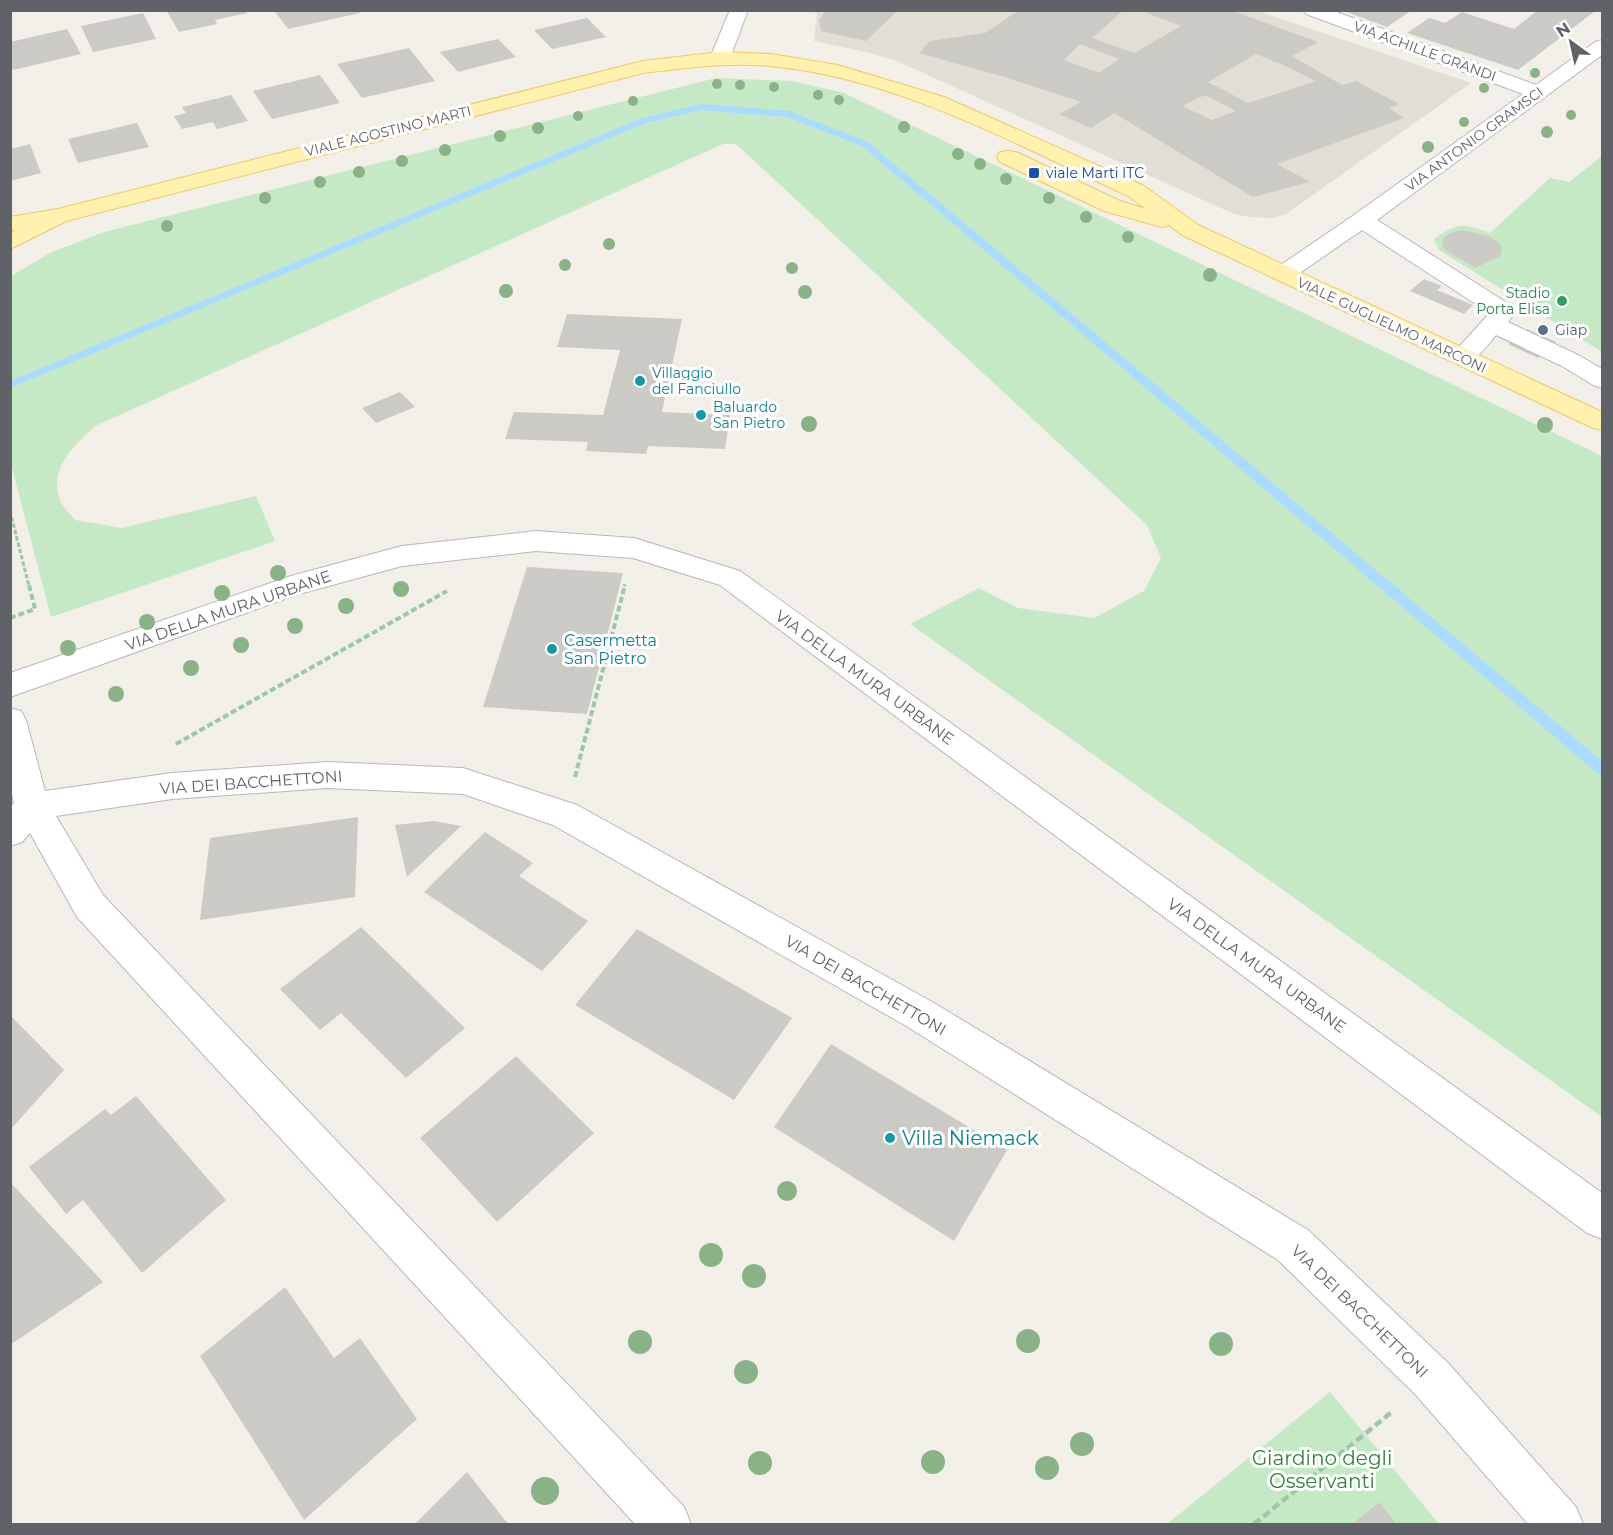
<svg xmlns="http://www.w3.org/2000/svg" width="1613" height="1535" font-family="Montserrat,sans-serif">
<rect width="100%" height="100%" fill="#f1efe8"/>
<path fill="#e1ded6" d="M800,11H1258L1471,83L1286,214L1274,218L1251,217L1234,214L897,61L862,51L814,41L817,13Z"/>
<g fill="#c5e8c5">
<path d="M716,78L792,81L844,93L1602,456V1117L910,624L979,588L1018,608L1094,618L1144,591L1161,558L1147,525L736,144H723L95,426C75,445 50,466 59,497C61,505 70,514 75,520L122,528L256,496L275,541L51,617L11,464V276L50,253L104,232Z"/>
<path d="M1602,156V352L1439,250L1434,239C1457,223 1463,223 1490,233L1550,178L1569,182Z"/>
<path d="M1330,1392L1439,1524H1397L1379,1502L1352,1524H1167Z"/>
</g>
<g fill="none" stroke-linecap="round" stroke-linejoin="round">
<path fill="#aadaff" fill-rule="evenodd" d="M701,104L789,111L868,142L1602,761V775L1597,773L862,146L787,117L701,110L646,123L10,388V381L640,119Z"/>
</g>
<g fill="#cccac5" fill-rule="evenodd">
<path d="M166,10H245L247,13L215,20L217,24L179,32Z"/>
<path d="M274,10H358L360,13L288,29Z"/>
<path d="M826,10H898L866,41L821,31L819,20Z"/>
<path d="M1019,10H1124L1092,38L1134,53L1181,26L1139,10H1230L1318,42L1292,56L1342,85L1356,81L1399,104L1389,108L1404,118L1277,164L1310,182L1253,197L1114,113L1091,128L1059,114L1081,102L1008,78L919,53L930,41L985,33ZM1080,44L1119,59L1099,73L1064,60ZM1256,54L1283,65L1316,81L1248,103L1208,82ZM1205,95L1236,111L1212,120L1182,106Z"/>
<path d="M1341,10H1412L1387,27Z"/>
<path d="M1538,10L1595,11L1518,70L1407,33L1429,18L1445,23L1462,12L1514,29Z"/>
<path d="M143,13L156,39L93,52L81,26Z"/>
<path d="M587,18L606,37L552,49L534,30Z"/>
<path d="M67,29L81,54L13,70L10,64V42Z"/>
<path d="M498,39L516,57L458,72L440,52Z"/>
<path d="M409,48L435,81L362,98L337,64Z"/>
<path d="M320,75L340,103L272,119L253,91Z"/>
<path d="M231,95L248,121L217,129L213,122L182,129L174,116L186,113L182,107Z"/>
<path d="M137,123L149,147L78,163L68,139Z"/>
<path d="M30,144L41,173L10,181V149Z"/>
<path d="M1462,230L1489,236L1499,243L1502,250L1500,256L1475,268L1445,250L1442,243L1444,237L1450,233Z"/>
<path d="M1424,279L1442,286L1437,290L1473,305L1464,314L1410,291Z"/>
<path d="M567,314L682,319L662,412L730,415L725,449L648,446L646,454L586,451L588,442L505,439L514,412L603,415L620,350L557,347Z"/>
<path d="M1527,329L1556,342L1538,358L1508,344Z"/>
<path d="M400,392L415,407L376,423L362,408Z"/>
<path d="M527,567L623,573L587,714L483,707Z"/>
<path d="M358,817L355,897L200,920L210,838Z"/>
<path d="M434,821L461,826L407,877L395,825Z"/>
<path d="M485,832L533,863L519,876L588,921L542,971L424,892Z"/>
<path d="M361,927L465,1028L406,1078L341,1013L320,1030L280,989Z"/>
<path d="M637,929L792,1018L734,1100L575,1005Z"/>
<path d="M10,1015L64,1070L10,1130Z"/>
<path d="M831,1044L1007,1150L954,1241L774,1127Z"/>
<path d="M516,1056L594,1133L497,1222L420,1138Z"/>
<path d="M136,1096L226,1200L142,1273L83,1200L66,1214L29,1167L105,1109L111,1115Z"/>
<path d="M10,1182L103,1282L10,1345Z"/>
<path d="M285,1287L334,1358L360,1338L417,1419L304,1520L200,1356Z"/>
<path d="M467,1472L508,1524H415Z"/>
<path d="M1379,1502L1397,1524H1352Z"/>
</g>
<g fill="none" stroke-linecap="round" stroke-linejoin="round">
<g stroke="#b5b8bc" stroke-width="2">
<g id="minor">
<path d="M730,10H748L730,58L727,62H713L710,58Z"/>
<path d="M1303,10H1331L1536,85L1595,42L1602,40V55L1377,220L1504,301L1512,317L1508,322L1580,356L1602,369V388L1593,385L1562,366L1496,335C1484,349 1474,367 1454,362L1450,357L1487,316L1485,310L1362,230L1291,279L1283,281L1275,279L1271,274L1275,269L1354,215L1523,94L1306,14Z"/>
<path d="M536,531L634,538L740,571L1602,1193V1239L1587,1233L720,585L633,558L536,551L402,566L299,594L10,697V673L291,576L402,546Z"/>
<path d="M10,708L21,711L26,720L45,791L172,773L327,762L463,768L577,805L934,1003L1308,1230L1448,1363L1576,1507L1583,1524H1528L1416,1395L1278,1260L908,1027L553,825L463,794L327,788L172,799L56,816L103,895L684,1507L691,1524H635L77,917L30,833L22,842L10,846V807L14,803L10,787Z"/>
</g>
</g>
<g stroke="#f2c960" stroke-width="2">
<path id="major" d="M720,52L771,54L837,65L944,97L1144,186L1198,225L1602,412V430L1593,428L1182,235L1169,225L1162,227L1104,211L1000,162L997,157L1000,152L1008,151L1016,152L1120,201L1146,209L1128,196C1014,144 898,78 770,66C727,62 686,68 643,73L66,221L10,249V233L16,230L10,231V217L58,209L643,61Z"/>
</g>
<g stroke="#9cc7a9" stroke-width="3" stroke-dasharray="4.5 2" stroke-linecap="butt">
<path d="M10,511L29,586"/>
<path d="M624,586L625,584"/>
</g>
<g stroke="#9cc7a9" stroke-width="4" stroke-dasharray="6 3" stroke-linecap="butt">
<path d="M10,618L35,609L29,585"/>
<path d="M176,744L447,591"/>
<path d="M575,777L625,585"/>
</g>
<path stroke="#9cc7a9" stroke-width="4.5" stroke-dasharray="8 4" stroke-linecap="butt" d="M1254,1524L1393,1411"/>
<use href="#minor" fill="#fff" fill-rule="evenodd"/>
<use href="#major" fill="#fff2af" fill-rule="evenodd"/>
</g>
<g fill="#89b387">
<circle cx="1535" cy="73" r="5"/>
<circle cx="717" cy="84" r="5"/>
<circle cx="740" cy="85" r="5"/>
<circle cx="774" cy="87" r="5"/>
<circle cx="1484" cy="88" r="5"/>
<circle cx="818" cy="95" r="5"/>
<circle cx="839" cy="100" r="5"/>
<circle cx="633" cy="101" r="5"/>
<circle cx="1571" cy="115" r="5"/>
<circle cx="578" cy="116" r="5"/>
<circle cx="1464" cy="122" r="5"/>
<circle cx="904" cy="127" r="6"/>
<circle cx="538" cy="128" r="6"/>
<circle cx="1547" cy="132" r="6"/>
<circle cx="500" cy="136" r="6"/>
<circle cx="1428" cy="147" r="6"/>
<circle cx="445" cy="150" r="6"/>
<circle cx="958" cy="154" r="6"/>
<circle cx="402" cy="161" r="6"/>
<circle cx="980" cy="164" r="6"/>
<circle cx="359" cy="172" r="6"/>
<circle cx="1006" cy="179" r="6"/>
<circle cx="320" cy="182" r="6"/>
<circle cx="265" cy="198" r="6"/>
<circle cx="1049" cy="198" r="6"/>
<circle cx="1086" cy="217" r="6"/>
<circle cx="167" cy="226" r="6"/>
<circle cx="1128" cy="237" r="6"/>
<circle cx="609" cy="244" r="6"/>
<circle cx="565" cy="265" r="6"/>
<circle cx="792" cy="268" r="6"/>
<circle cx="1210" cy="275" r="7"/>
<circle cx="506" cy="291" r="7"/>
<circle cx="805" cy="292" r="7"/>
<circle cx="809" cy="424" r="8"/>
<circle cx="1545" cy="425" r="8"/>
<circle cx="278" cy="573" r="8"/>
<circle cx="401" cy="589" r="8"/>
<circle cx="222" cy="593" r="8"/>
<circle cx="346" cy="606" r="8"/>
<circle cx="147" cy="622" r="8"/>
<circle cx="295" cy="626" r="8"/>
<circle cx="241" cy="645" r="8"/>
<circle cx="68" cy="648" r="8"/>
<circle cx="191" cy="668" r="8"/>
<circle cx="116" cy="694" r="8"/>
<circle cx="787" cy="1191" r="10"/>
<circle cx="711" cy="1255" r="12"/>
<circle cx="754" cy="1276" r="12"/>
<circle cx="1028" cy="1341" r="12"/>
<circle cx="640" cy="1342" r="12"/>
<circle cx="1221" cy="1344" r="12"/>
<circle cx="746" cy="1372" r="12"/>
<circle cx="1082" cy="1444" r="12"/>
<circle cx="933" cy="1462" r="12"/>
<circle cx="760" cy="1463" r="12"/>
<circle cx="1047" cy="1468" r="12"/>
<circle cx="545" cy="1491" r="14"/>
</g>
<rect fill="#1a4fb4" stroke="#fff" stroke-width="2" x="1028" y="167" width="12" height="12" rx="3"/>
<circle fill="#2e9e5b" stroke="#fff" stroke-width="2" cx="1562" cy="301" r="6"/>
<circle fill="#5c6f8a" stroke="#fff" stroke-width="2" cx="1543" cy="330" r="6"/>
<g fill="#0f9aa8" stroke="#fff" stroke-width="2">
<circle cx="640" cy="381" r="6"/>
<circle cx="701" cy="415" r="6"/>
<circle cx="552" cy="649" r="6"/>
<circle cx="890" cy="1138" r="6"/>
</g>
<g text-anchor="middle" stroke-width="6" stroke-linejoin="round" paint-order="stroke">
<g font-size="14" fill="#5f6368" stroke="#fff">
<text transform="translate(1425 51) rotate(20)" y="5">VIA ACHILLE GRANDI</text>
<text transform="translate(388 131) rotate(-14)" y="5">VIALE AGOSTINO MARTI</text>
<text transform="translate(1474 139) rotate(-36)" y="5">VIA ANTONIO GRAMSCI</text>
<text transform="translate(1392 325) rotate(25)" y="5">VIALE GUGLIELMO MARCONI</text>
</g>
<g font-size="14" fill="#164399" stroke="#fff" text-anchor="start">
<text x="1046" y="178">viale Marti ITC</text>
</g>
<g font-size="14" fill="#27864d" stroke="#fff" text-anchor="end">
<text x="1550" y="298">Stadio<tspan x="1550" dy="16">Porta Elisa</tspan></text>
</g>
<g font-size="14" fill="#4e5e75" stroke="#fff" text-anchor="start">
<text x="1555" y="335">Giap</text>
</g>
<g font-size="14" fill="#0d838f" stroke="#fff" text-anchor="start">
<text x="652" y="378">Villaggio<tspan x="652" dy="16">del Fanciullo</tspan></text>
<text x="713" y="412">Baluardo<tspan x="713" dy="16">San Pietro</tspan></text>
</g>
<g font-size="16" fill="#5f6368" stroke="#fff">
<text transform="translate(228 610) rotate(-19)" y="6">VIA DELLA MURA URBANE</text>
<text transform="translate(865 677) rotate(36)" y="6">VIA DELLA MURA URBANE</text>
<text transform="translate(251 782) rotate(-4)" y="6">VIA DEI BACCHETTONI</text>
<text transform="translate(1257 965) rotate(36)" y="6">VIA DELLA MURA URBANE</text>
<text transform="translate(866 985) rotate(30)" y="6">VIA DEI BACCHETTONI</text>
<text transform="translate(1360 1311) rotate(44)" y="6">VIA DEI BACCHETTONI</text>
</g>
<g font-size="16" fill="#0d838f" stroke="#fff" text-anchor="start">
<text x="564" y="646">Casermetta<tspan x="564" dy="18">San Pietro</tspan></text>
</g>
<g font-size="20" fill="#0d838f" stroke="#fff" text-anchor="start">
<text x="902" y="1145">Villa Niemack</text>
</g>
<g font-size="20" fill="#348238" stroke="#fff">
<text x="1322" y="1465">Giardino degli<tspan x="1322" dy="23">Osservanti</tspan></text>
</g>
</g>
<rect width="1613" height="1535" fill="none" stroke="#5f6368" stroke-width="24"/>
<g transform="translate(1571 42) rotate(327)" stroke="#ffffff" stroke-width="4.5" paint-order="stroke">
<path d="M0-4.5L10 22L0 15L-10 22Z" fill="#5f6368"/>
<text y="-9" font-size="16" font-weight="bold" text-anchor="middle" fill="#5f6368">N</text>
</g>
</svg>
